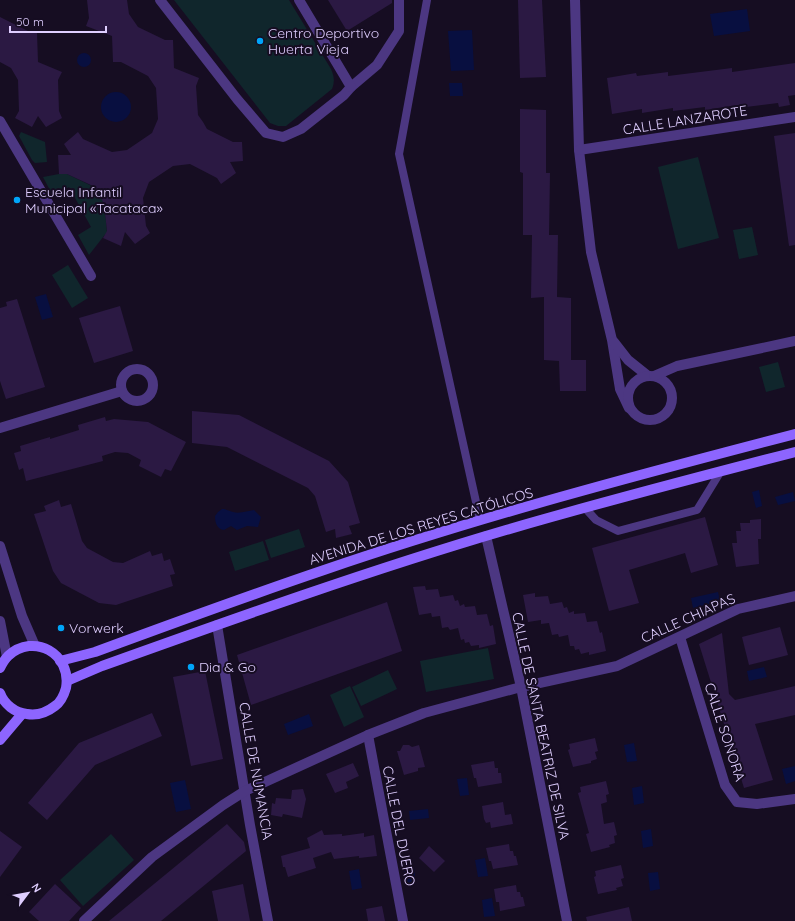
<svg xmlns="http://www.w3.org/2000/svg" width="795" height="921" font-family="Quicksand,sans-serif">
<rect width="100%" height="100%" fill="#160d22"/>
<g fill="#10262c">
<path d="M174,0H289L331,69C334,76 335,81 332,89L286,126H278L270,123Z"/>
<path d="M21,132L45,142L47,162L35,163L32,160L19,136Z"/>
<path d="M698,157L719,238L678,249L658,167Z"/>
<path d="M59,174H67L96,188L104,200L107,232L89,255L78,235L91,227L69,187L53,196L43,177Z"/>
<path d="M752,227L758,255L739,259L733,230Z"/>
<path d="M68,265L88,298L72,308L52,275Z"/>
<path d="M778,362L785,387L766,392L759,367Z"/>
<path d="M299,529L305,547L271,558L265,540Z"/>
<path d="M263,541L269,560L235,571L229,552Z"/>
<path d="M488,648L494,679L426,692L420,661Z"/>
<path d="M388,670L397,689L361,706L352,687Z"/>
<path d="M350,686L364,717L344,727L330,695Z"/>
<path d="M111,834L134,860L83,906L60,880Z"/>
</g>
<g fill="#080f40">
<path d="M747,9L750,31L714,36L710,14Z"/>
<path d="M472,30L474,70L451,71L448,31Z"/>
<circle cx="84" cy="60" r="7"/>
<path d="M449,83H462L463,96H450Z"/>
<circle cx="116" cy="107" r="15"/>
<path d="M46,294L53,317L42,320L35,297Z"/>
<path d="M759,490L762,506L756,508L752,492Z"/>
<path d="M793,492L795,501L778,505L775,497Z"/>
<path d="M222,509C227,509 228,511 233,512C239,514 248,511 254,510L261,517L258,527L247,526L237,530L231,526L224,530C217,529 215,523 215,516L218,512Z"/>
<path d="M718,592L720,601L693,608L691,598Z"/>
<path d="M764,667L767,677L749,681L747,671Z"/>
<path d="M309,714L313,726L288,735L284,724Z"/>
<path d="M634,743L637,761L627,762L624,745Z"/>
<path d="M795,766V781L786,784L782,769Z"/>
<path d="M467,778L469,795L460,796L457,779Z"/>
<path d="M185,780L191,809L176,812L170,783Z"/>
<path d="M642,786L644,803L634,805L632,788Z"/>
<path d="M428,809L429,818L410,820L409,811Z"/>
<path d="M651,829L653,846L643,848L641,831Z"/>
<path d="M485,858L488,876L478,877L475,860Z"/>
<path d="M414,867L416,884L406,886L404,868Z"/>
<path d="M359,869L362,888L352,890L349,871Z"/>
<path d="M658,872L660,889L650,891L648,873Z"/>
<path d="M492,898L495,916L484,917L482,900Z"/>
</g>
<g fill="#2b1943">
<path d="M87,0H127L129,14L138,27L165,40H173L174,68L199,78L196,86L198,115L203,122L207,129L233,142H242L243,161L230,162L236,173L221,184L217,178L190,164L173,166L149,182L143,198L146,226L150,233L135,244L125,232L121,246L103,238L107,231L104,204L99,194L93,186L67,174H59L58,155H71L64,144L78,132L83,139L112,152L127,150L152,133L158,119L156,88L148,76L121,62H113L112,36L86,26L89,18Z"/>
<path d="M328,0H392V3L347,31Z"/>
<path d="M518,0H542L546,77L520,78Z"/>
<path d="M0,17L30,32L37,33L38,62L62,72L58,80L59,111L62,118L46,127L38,116L32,127L15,118L19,111L18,80L11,68L0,62Z"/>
<path d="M795,63V95L788,96L790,105L779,107L778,103L738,108L737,105L705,110V107L673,111V108L642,113V109L612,114L607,78L636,73L637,76L668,72V76L732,68V72Z"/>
<path d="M520,109L546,110V173H550L549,235H558L557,297L571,298V360H586V391H560L559,361L544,360V297L531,298L532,235H523V173L520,172Z"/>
<path d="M795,133V245L789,246L774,136Z"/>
<path d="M17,299L45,387L6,399L0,381V308L7,306L6,302Z"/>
<path d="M120,306L133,351L94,363L79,318Z"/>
<path d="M192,411L239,415L329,461L348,482L360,523L349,526L352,534L336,538L335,529L326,532L315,496L308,488L227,447L192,443Z"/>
<path d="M105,417L106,421L114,419L148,422L186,442L171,471L165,469L161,477L139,466L141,460L128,453L115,452L102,456L103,461L26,481L23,468L19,470L14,453L21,451L20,446L50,437V439L79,430L78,425Z"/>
<path d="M59,500L61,507L71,504L82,541L87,548L113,562L123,563L150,551L152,556L162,553L164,561L170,559L175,574L170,575L173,586L116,605L99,603L61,583L53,571L34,514L46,511L44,506Z"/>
<path d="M705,517L718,565L691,573L685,553L629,570L639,603L609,611L592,548Z"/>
<path d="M761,519V539H758L759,564L736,567L732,543H737L736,531H741L740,523H750V520Z"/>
<path d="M425,586L426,590L438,589L440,597L453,595L455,601L458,600L460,606L464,604L465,607L475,606L477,615L487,614L490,626L493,625L496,644L479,648V645L471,646L469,642L465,643L464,639L461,640L458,628L450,630L448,627L442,628L440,616L432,617L431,613L419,615L413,587Z"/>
<path d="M535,593V597L548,596L550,604L562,602L564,608L567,607L569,613L574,611V614L585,613L587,622L597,621L600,633L602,632L606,651L589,655V652L581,654L579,649L575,650L574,646H570L568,635L559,637L558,634L552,635L549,623L541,624V620L528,622L523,595Z"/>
<path d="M387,602L402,651L251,705L237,655Z"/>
<path d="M780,627L788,655L749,665L742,637Z"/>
<path d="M722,633L729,694L735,700L795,686V715L755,724L773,780L744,788L699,644Z"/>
<path d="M205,671L223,759L191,766L173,677Z"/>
<path d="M152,713L162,736L95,765L47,820L28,803L79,743Z"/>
<path d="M595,738L598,751L595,752L597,759L591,761V763L573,767L568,750L570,749L569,744Z"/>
<path d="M403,745H409L412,747L419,745L425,767L418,768V771L404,775L397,751H400Z"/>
<path d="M494,761L495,768H498V773H501L502,783L478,787L476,778H474L471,765Z"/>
<path d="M353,763L359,776L346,782L348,788L335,793L326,774Z"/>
<path d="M606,781L609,794L606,795L607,802L601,804L604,824L614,822L617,835L614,836L615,843L609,845L610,847L591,852L586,834L589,833L578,793L581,792L580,787Z"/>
<path d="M303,789L306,799L302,818L283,814L282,817L271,815L272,803L275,804L276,798L291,799L292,790Z"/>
<path d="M503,802L505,815L511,814L513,824L491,828L490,822L486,823L484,819L482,806Z"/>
<path d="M227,824L244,842L246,851L161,921H109Z"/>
<path d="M322,830L324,835L342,834V836L364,833V837L374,835L377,856L359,858V856L334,859L331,852L313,858L316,868L288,877L285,867H283L281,856L310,848L307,838Z"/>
<path d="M0,831L22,847L0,877Z"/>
<path d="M509,844L510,851H513L514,856H516L518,865L493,869L491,861H489L486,848Z"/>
<path d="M429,846L445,861L434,872L419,858Z"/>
<path d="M621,865L624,878L621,879L623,886L616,888L617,890L598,894L594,877L596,876L595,871Z"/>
<path d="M55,884L81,908L69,921H39L29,912Z"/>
<path d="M243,884L250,921H218L212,891Z"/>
<path d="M516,885L517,892H520L521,897H523L525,906L500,911L499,902H496L494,889Z"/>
<path d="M382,906L385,921H368L366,909Z"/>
<path d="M629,907L632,921H587L586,917Z"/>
</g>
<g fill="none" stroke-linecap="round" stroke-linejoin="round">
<g stroke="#4c3782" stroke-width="8">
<path d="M427,0L399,154L480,520"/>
<path d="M585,508L596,520L618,531L697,510L721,471"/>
</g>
<g stroke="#4c3782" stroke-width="10">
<path d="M160,0L237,99L266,133L283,137L301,129L344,95L351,87L377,65L399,31V0"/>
<path d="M299,0L351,87"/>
<path d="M575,0L579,150L591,252L612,340L620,389L629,408"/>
<path d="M0,121L91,276"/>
<path d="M579,150L795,117"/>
<path d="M614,342L628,360L648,376"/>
<circle cx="137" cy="385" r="16"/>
<circle cx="650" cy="398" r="22"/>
<path d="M654,376L677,366L795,341"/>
<path d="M0,428L122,391"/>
<path d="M486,536L521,687L567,921"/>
<path d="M0,546L22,616L35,646"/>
<path d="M0,621L7,657"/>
<path d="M217,625L250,825L268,921"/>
<path d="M680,637L725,785L737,802L757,804L795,799"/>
<path d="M368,735L403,921"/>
<path d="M84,921L152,857L223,805L245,791L368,735L424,713L521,687L617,666L738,609L795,596"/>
</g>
<g stroke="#8d65ff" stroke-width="10">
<path d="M60,661L95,652C171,624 247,596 324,570C479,517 637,475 795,434"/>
<path d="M0,668C2,664 5,659 8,656C34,632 72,654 66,688C64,695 61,702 55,706C46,713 38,716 27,714C15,713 4,704 0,693"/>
<path d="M67,681L102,666C236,618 370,570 506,530C602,502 698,477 795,452"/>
<path d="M0,740L22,714"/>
</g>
</g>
<g fill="#00a5f9" stroke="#160d22" stroke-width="1.5">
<circle cx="260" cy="41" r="4"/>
<circle cx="17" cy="200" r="4"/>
<circle cx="61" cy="628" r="4"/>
<circle cx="191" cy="667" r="4"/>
</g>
<g text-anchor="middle" stroke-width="4" stroke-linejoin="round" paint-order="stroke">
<g font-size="14" fill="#dfceff" stroke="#160d22" text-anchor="start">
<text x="268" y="38">Centro Deportivo<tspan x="268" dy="16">Huerta Vieja</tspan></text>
<text x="25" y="197">Escuela Infantil<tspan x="25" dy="16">Municipal «Tacataca»</tspan></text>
<text x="69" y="633">Vorwerk</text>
<text x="199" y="672">Dia &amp; Go</text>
</g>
<g font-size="14" fill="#dfceff" stroke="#160d22">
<text transform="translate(685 120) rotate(-9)" y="5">CALLE LANZAROTE</text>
<text transform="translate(421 526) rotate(-17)" y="5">AVENIDA DE LOS REYES CATÓLICOS</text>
<text transform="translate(688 618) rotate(-24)" y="5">CALLE CHIAPAS</text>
<text transform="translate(541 726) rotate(78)" y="5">CALLE DE SANTA BEATRIZ DE SILVA</text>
<text transform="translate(725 732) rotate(72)" y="5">CALLE SONORA</text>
<text transform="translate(256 771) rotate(80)" y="5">CALLE DE NUMANCIA</text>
<text transform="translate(399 826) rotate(79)" y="5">CALLE DEL DUERO</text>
</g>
</g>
<g transform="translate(28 893) rotate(58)" stroke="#160d22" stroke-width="3" paint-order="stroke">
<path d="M0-3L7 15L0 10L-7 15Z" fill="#dfceff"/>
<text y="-6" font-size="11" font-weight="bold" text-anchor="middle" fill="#dfceff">N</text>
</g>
<path d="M10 26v6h96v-6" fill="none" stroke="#dfceff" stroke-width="2"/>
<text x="16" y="26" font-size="12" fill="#dfceff" stroke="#160d22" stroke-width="3" paint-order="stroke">50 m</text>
</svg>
